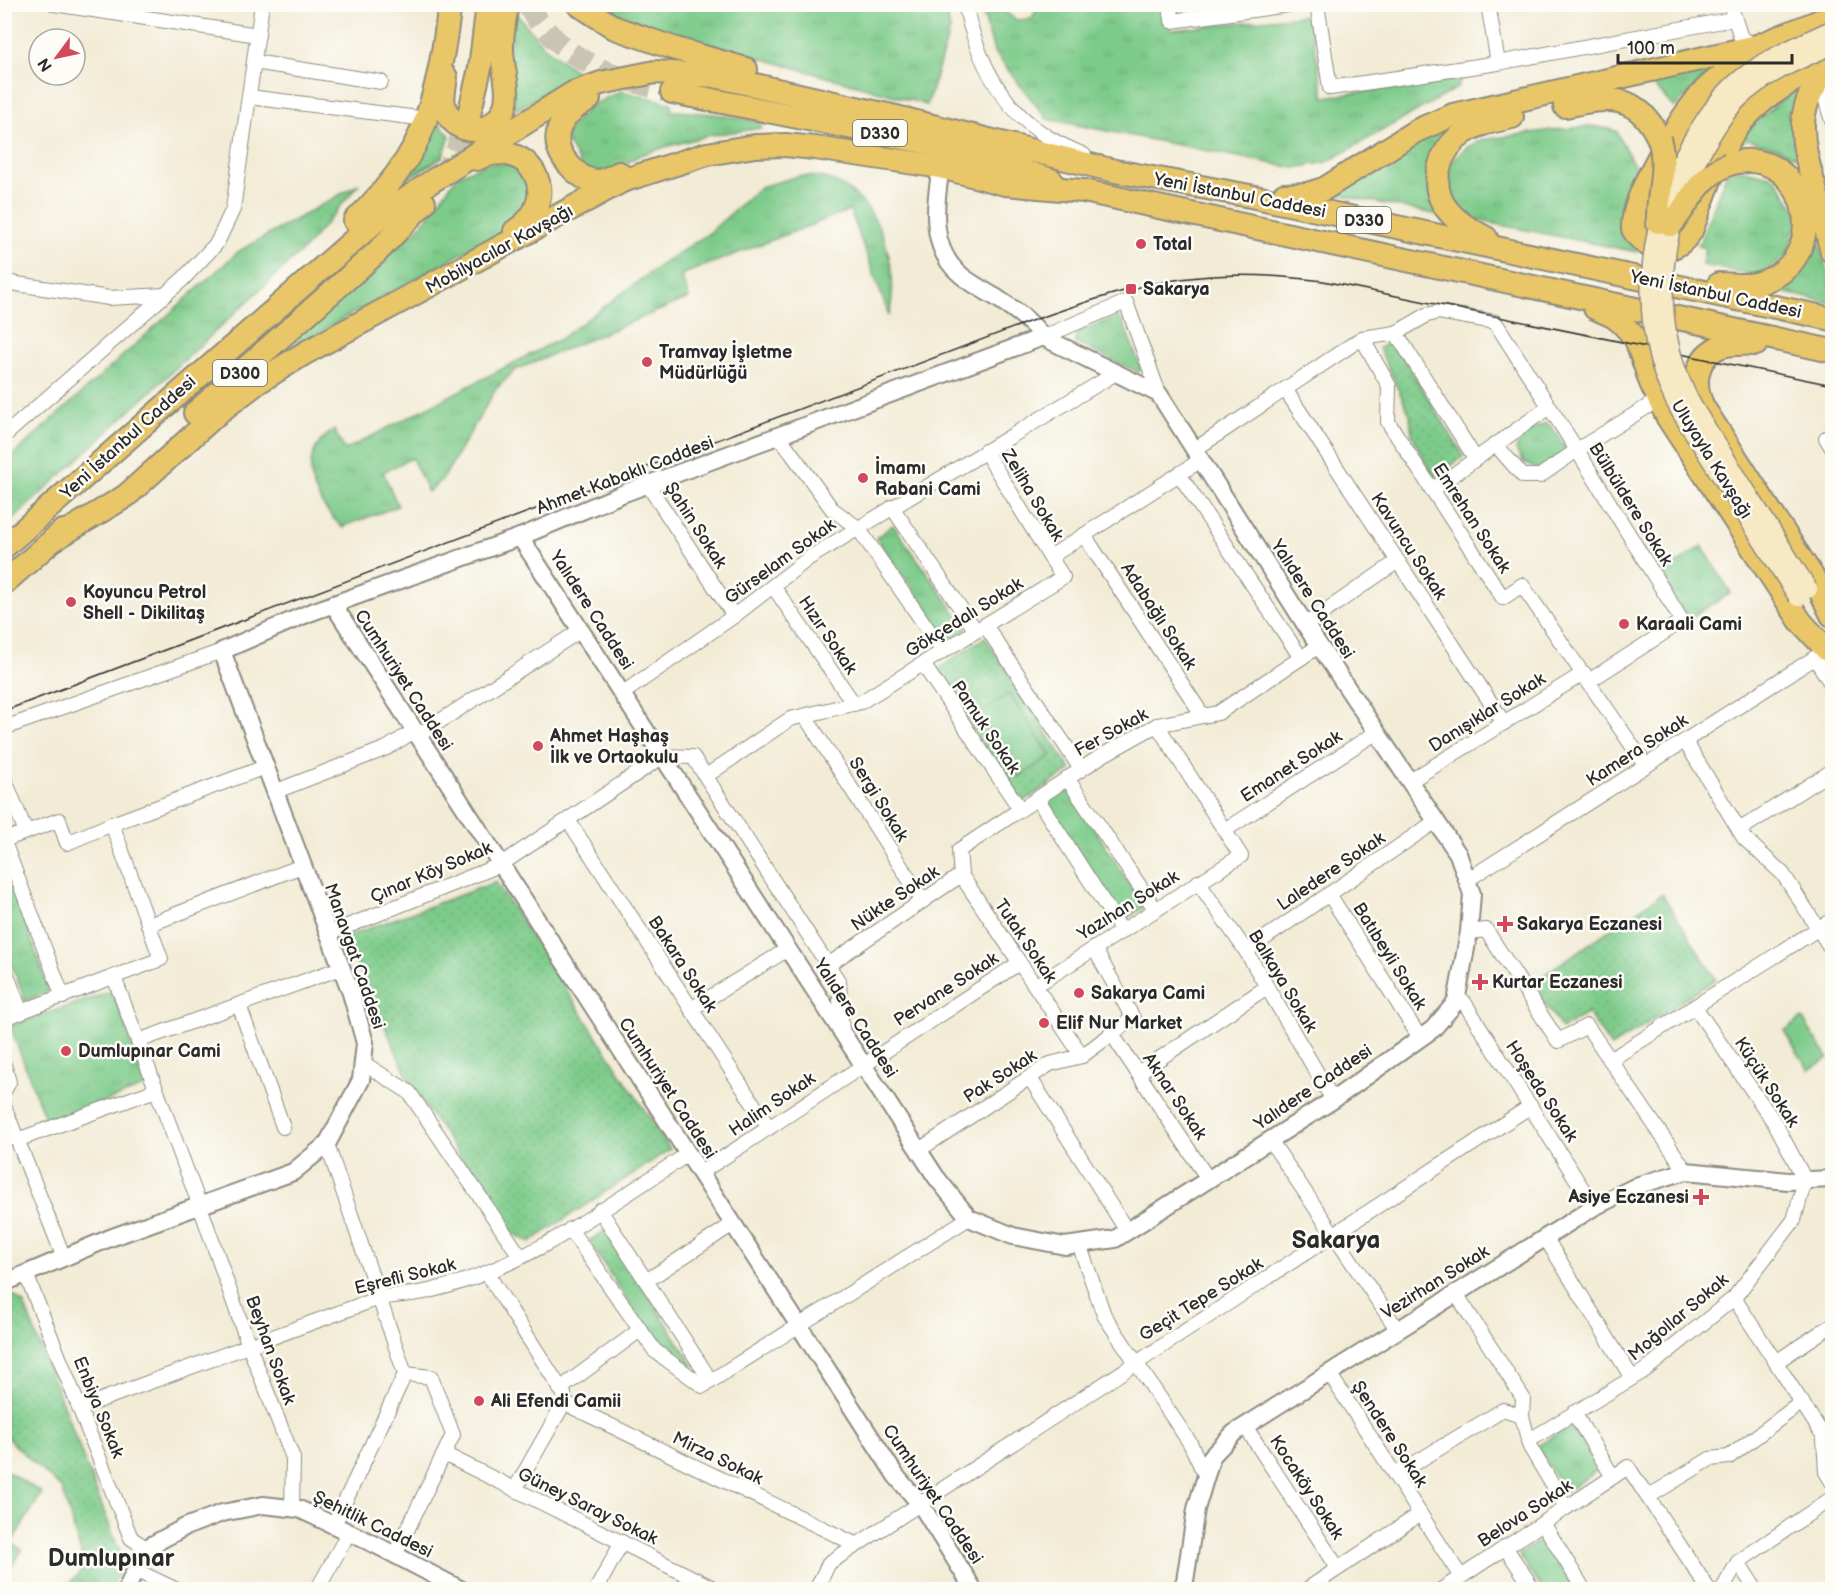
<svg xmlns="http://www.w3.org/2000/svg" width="1837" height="1594" font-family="'Balsamiq Sans',sans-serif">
<defs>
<pattern id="grass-tufts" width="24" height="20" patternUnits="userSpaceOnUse" patternTransform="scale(1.5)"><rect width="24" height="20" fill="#7dcb8a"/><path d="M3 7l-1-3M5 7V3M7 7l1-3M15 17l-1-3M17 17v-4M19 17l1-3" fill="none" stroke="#6cae77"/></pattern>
<pattern id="park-dots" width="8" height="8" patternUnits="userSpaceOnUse" patternTransform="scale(1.5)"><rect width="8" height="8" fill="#7dcb8a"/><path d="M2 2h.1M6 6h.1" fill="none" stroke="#6cae77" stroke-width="1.8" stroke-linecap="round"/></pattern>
</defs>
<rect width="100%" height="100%" fill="#fdfcf7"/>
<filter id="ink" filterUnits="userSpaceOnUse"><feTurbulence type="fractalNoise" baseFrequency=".0167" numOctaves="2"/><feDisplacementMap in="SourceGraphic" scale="12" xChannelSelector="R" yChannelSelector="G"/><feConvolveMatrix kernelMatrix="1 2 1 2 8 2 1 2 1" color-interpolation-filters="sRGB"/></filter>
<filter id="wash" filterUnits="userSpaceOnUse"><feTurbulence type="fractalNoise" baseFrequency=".008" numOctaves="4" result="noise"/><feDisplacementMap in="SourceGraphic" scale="24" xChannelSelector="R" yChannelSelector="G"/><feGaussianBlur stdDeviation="1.35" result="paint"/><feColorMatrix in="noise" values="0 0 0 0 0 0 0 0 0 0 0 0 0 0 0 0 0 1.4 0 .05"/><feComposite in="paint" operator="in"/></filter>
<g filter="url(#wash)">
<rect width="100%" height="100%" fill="#f2ebd5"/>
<g fill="url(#grass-tufts)" stroke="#547b5a" stroke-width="1.5">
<path d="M596,5H945L950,29L927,105L654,28Z"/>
<path d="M981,5H996L1016,20L1031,19L1039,5H1165L1171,30L1309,15L1324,97L1462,79L1457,88L1327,162L1294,168L1047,119L994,52Z"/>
<path d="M514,10L543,46L578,73L516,110L509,53Z"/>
<path d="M1718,65L1674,108L1649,80Z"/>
<path d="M1802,83L1796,118L1795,157L1777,148L1747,139L1731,153L1738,137Z"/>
<path d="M621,91L671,103L672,111C702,112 731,115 761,123L762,128L710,135L672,145L640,155L613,171H584L564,136L588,107Z"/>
<path d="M436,119L450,136L442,158L399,183Z"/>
<path d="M1452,126L1439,143L1440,215L1340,195V190L1409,144Z"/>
<path d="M1595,126L1616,131L1640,177L1637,252L1476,220C1467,217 1464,213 1458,206C1435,178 1453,151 1482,140L1552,130Z"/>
<path d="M493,163L517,165L532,192L519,222L337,322L243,381L414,232L428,217L457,176L480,166Z"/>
<path d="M1740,169L1775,177L1799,215L1787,256L1758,276L1702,265L1705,248L1698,246L1727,172Z"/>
<path d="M799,176C808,176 818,176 827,179C880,197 901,265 889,315L850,210L681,275L689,298L515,370L496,389L444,477L428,492L412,458L383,472L398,506L342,527C313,500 293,457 334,430L345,450L560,339L666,261L708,234L760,187Z"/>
<path d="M359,184L305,248L5,527V462L239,251Z"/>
<path d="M1814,235H1818C1822,254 1832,284 1832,303L1782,292L1776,285Z"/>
<path d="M1117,317L1123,322L1140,366L1141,370L1138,372L1075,343L1077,331Z"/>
<path d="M1547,423L1556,432L1567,452L1538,470L1523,462L1516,450C1520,433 1531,430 1547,423Z"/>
<path d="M893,525L967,629L950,641L876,538Z"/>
<path d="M1702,546L1731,593L1688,619L1660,576Z"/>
<path d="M1067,786L1144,907L1123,921L1046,801Z"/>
<path d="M4,864L50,991L25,1001L5,946Z"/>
<path d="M113,991L146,1086L47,1124L10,1026Z"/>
<path d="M606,1230L694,1366C647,1344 617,1283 589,1241Z"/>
<path d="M1571,1425L1599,1469L1566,1492L1536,1447Z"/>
<path d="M1543,1538L1575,1589H1542L1519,1555Z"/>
</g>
<g fill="url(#park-dots)" stroke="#547b5a" stroke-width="1.5">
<path d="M1392,340L1464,456L1434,478L1412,435L1410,415L1379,348Z"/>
<path d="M985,637L1071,770L1022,802L934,672Z"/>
<path d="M496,882L670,1149L530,1242L512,1233L412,1087L345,937Z"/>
<path d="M1662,894L1716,979L1611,1047L1588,1013L1562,1029L1532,983Z"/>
<path d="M5,1291H8L24,1304L124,1563L110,1589H64L85,1567L62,1489L5,1436Z"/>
</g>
<g fill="#7dcb8a" stroke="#547b5a" stroke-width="1.5">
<path d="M1009,694L1051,756L1019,777L978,715Z"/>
<path d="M1802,1018L1828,1058L1809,1070L1784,1031Z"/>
<path d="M5,1470L42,1493L13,1540L5,1535Z"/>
<path d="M5,1539L22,1550L5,1578Z"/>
</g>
</g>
<g filter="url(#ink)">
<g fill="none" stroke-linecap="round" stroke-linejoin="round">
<g stroke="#cac5b3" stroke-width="22" stroke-dasharray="22 11" stroke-linecap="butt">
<path d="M527,4C559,60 614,78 672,92"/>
<path d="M440,180L455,154L469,115"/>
</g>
<g stroke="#8e8b80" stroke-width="16">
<g id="minor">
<path d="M54,4L258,35"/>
<path d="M965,4C976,56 1000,107 1046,136C1058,144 1071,149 1084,155"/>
<path d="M1170,4L1172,21L1296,4"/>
<path d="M1317,4L1330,88L1498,63L1733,19"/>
<path d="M1488,4L1498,63"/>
<path d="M1730,4L1741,38L1757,46"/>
<path d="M254,62L381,82"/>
<path d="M1832,92L1826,101L1832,121"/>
<path d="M249,97L426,119"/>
<path d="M4,282L109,298L165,295"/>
<path d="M1396,333L1427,315L1439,312L1495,322L1577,450L1682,621L1589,681"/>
<path d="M1043,337L1126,302L1159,394"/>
<path d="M1362,338L1389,386L1388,422L1503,598L1522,585L1646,766"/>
<path d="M1285,389L1504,723"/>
<path d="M4,436L183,279L217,243L233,209L262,4"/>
<path d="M779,436L832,509L858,528L943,651"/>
<path d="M1826,438L1832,448"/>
<path d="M1495,444L1523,476H1540L1577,450L1658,400"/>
<path d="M1194,450L1362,338L1396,333L1475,458"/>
<path d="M985,451L1050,557"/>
<path d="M1179,474L1301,658"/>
<path d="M648,485L734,616"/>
<path d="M1432,490L1549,407"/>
<path d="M892,507L976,631"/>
<path d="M1084,535L1203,716"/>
<path d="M773,586L854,704"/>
<path d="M985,625L1081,769"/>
<path d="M1305,625L1398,561"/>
<path d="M1815,658L1832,685"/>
<path d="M923,664L1020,809"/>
<path d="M623,693L734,616L809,558L1116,373"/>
<path d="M805,716L923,901"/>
<path d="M4,728L222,651"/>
<path d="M417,736L581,630"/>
<path d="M1685,741L1744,838L1783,874L1832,950"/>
<path d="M706,776L790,719L861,702L1063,577L1050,557L1201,460"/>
<path d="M4,778L26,832"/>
<path d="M1067,778L1155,909"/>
<path d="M1410,781L1584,673"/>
<path d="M274,792L387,748L414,731"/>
<path d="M1037,798L1122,931"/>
<path d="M568,820L769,1128"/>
<path d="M1225,830L1377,732"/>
<path d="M1739,830L1832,771"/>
<path d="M4,840L59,820L67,843L112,824"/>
<path d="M4,842L63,997"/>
<path d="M961,875L1082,1056"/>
<path d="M1467,880L1827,650"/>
<path d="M1198,882L1246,951L1333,1100"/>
<path d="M1329,894L1420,1038"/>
<path d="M148,925L302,866"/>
<path d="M1469,932L1486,930L1558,1041L1587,1026L1686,1171"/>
<path d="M328,934L500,865L663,756L693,757L839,982L842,1032"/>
<path d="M1246,951L1436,821"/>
<path d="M828,965L961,875L959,850L1103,755L1157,725L1218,713L1319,646"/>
<path d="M4,967L21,1013"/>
<path d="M114,977L200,1206L249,1346L293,1458L292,1508"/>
<path d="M1035,986L1241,856L1157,725"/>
<path d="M1456,1002H1464L1594,1207"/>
<path d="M239,1005L283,1127"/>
<path d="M691,1009L788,949"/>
<path d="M4,1018L161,959L112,824L265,767"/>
<path d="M1112,1034L1208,1179"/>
<path d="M138,1041L341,968"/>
<path d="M1610,1060L1832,920"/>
<path d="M363,1063L409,1092L520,1256"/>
<path d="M4,1065L9,1082L4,1091"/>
<path d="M1138,1073L1267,987"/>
<path d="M1030,1078L1127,1231"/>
<path d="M4,1106L64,1258"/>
<path d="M17,1140L156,1090"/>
<path d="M1270,1140L1397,1329"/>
<path d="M327,1144L405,1374L334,1525"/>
<path d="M919,1150L1050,1064L1082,1056L1133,1018L1094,948"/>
<path d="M700,1173L1019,963"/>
<path d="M600,1210L711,1381"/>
<path d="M570,1229L655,1351L703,1386L969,1218"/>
<path d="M1545,1237L1632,1378"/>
<path d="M1079,1244L1104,1315L1190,1443L1206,1477"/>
<path d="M487,1273L564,1394V1403L515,1489"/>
<path d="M26,1274L131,1538L146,1548"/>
<path d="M646,1281L733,1224"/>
<path d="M1455,1292L1523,1398L1522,1416"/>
<path d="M1734,1298L1832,1449"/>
<path d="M1776,1362L1832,1325"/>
<path d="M1329,1373L1461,1577"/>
<path d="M560,1389L640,1330"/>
<path d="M564,1403L857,1545"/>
<path d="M79,1408L379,1298C396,1295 413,1295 429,1291C525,1269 607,1206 688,1154"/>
<path d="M1574,1413L1613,1477"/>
<path d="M1245,1426L1338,1568"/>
<path d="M1824,1439L1826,1472L1832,1482"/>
<path d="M1528,1441L1644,1371L1734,1298L1794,1220L1805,1180L1776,1125L1695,1007"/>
<path d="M444,1454L717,1590"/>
<path d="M1395,1475L1503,1410L1522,1416L1530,1447L1566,1508"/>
<path d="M1648,1497L1710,1459L1729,1457L1802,1402"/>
<path d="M1543,1523L1584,1590"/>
<path d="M1505,1547L1534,1590"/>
<path d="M395,1555L453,1435L431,1377L405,1374"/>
<path d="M1738,1562L1756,1590"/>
<path d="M135,1570L177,1590"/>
<path d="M317,1590L349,1532"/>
<path d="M596,1590L622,1542"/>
<path d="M816,1590L829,1563L1531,1106"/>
<path d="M1306,1590L1420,1514"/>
<path d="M1441,1590L1628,1467L1709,1590"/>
<path d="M1722,1590L1738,1562L1832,1498"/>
</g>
</g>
<g stroke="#8e8b80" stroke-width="20">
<g id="tertiary">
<path d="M520,537L936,1177L969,1218L1013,1236L1065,1246L1115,1239L1333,1100L1433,1029L1456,1002L1469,932L1472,894L1458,854L1310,632L1159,394L1043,337C1029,319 1016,311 997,298C985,291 972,284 962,276C928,249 935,204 941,167"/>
<path d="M333,604L896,1476L921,1505L974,1590"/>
<path d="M4,1283L110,1238L293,1172L327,1144L361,1080L365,1043L351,993L222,651L309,613L520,537L622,494L1043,337"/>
<path d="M126,1590L146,1548L185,1527L222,1513L263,1505L299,1509L376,1545L462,1590"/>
<path d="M1180,1590L1185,1581L1196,1509L1212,1456L1234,1433L1594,1207L1639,1185L1686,1171L1788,1181L1832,1179"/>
</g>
</g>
<g stroke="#8e8b80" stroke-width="26">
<g id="trunk">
<path d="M578,4L615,28L676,49L746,69"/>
<path d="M1754,49C1738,64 1719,76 1704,91C1681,115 1631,196 1633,229C1648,255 1675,256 1691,231C1702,203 1710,175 1724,149C1746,104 1789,81 1832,60"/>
<path d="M1832,65C1793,104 1800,136 1814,185C1820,207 1826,230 1832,252"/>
<path d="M446,77C445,86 442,97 444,105C453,138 493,138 505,107C511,88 501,65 502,46C502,32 505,18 507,4"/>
<path d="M672,92L949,147L1051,180"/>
<path d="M589,99C559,115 544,141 573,169C579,175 588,181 597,181C604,181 613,176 619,173"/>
<path d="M1565,106C1609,96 1638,93 1659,139"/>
<path d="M469,115L480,68L488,4"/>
<path d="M477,159C529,134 566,199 515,231"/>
<path d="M1284,195L1307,194L1324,189L1416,131L1453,115L1757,46L1832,16"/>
<path d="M355,221C384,192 413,159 426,119C439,83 445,42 450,4"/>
<path d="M1486,238C1457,224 1428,202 1440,165C1444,152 1452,141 1464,133C1478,123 1496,121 1512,117"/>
<path d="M1719,284C1734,285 1751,287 1765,281C1837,254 1803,141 1729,164"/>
<path d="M1595,308L1613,316L1622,323L1636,339L1651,383L1668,418L1801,622L1827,650"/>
<path d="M1756,344C1743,344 1729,342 1717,348C1694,360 1693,386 1703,407L1816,582L1832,615"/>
<path d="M195,413L376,253L424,203"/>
<path d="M53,540L126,496L219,412L257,383L305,353L622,181L707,154L755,146L785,145L815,148L941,167L1005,184L1084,191L1832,351"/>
<path d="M4,547L378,219L429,183L573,93L601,83L655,72L715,76L896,117L1115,171L1255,197L1832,319"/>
<path d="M4,583L63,531"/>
</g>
</g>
<use href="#minor" stroke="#fff" stroke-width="14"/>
<use href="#tertiary" stroke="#fff" stroke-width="16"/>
<use href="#trunk" stroke="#e9c769" stroke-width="22"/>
<path stroke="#2b2b2b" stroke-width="1.5" d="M4,711L1031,321C1080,304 1130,286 1181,279C1229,272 1276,275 1323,281L1832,385"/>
<g stroke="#8e8b80" stroke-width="21" stroke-linecap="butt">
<g id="secondary-bridge">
<path d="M1808,589L1693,407C1648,325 1657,227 1704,147C1714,130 1724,113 1738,99C1763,74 1800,59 1832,45"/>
<path d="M1798,597L1682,414C1633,330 1645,222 1692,141C1704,121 1716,102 1733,86C1761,60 1798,46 1831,30"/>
</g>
</g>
<g stroke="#8e8b80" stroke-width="26" stroke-linecap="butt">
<g id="trunk-bridge">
<path d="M1658,222C1657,193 1668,167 1659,139"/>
<path d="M1671,225C1691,201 1698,177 1729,164"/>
</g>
</g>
<use href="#secondary-bridge" stroke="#f6e9c3" stroke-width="18"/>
<use href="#trunk-bridge" stroke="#e9c769" stroke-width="22"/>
</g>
</g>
<g fill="#d1495b" stroke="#fdfcf7" stroke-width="2">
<circle cx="1141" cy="244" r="6"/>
<rect x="1125" y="283" width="12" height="12" rx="3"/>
<circle cx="647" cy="362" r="6"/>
<circle cx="863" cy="478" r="6"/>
<circle cx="71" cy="602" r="6"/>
<circle cx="1624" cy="624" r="6"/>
<circle cx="538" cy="746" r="6"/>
<path d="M1502 915h6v6h6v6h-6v6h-6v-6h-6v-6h6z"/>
<path d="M1477 973h6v6h6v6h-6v6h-6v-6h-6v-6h6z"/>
<circle cx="1079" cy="993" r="6"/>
<circle cx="1044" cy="1023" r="6"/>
<circle cx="66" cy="1051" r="6"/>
<path d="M1698 1188h6v6h6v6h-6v6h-6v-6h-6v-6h6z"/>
<circle cx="479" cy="1401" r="6"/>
</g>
<g text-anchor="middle" stroke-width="5" stroke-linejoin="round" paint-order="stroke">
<g fill="#fdfcf7" stroke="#6a6a68" stroke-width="1.5">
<rect x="853" y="120" width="54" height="26" rx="4.5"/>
<rect x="1337" y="207" width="54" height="26" rx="4.5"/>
<rect x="213" y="360" width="54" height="26" rx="4.5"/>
</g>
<g font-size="16" font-weight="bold" fill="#2b2b2b">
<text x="880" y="139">D330</text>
<text x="1364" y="226">D330</text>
<text x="240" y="379">D300</text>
</g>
<g font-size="18" fill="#2b2b2b" stroke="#fdfcf7">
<text transform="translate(1240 195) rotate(11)" y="6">Yeni İstanbul Caddesi</text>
<text transform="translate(499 249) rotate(-29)" y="6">Mobilyacılar Kavşağı</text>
<text transform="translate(1716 294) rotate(12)" y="6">Yeni İstanbul Caddesi</text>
<text transform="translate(128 437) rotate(-42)" y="6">Yeni İstanbul Caddesi</text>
<text transform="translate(1712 459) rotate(58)" y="6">Uluyayla Kavşağı</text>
<text transform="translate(625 475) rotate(-21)" y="6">Ahmet Kabaklı Caddesi</text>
<text transform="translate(1033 495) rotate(59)" y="6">Zeliha Sokak</text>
<text transform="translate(1631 504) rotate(58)" y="6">Bülbüldere Sokak</text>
<text transform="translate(1472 518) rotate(57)" y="6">Emrehan Sokak</text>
<text transform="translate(696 525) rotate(57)" y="6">Şahin Sokak</text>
<text transform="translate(1409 546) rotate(57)" y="6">Kavuncu Sokak</text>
<text transform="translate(780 561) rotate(-36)" y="6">Gürselam Sokak</text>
<text transform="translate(1313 599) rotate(57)" y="6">Yalıdere Caddesi</text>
<text transform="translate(592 610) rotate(57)" y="6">Yalıdere Caddesi</text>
<text transform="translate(1159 616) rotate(57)" y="6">Adabağlı Sokak</text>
<text transform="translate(964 617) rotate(-32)" y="6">Gökçedalı Sokak</text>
<text transform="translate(828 635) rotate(56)" y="6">Hızır Sokak</text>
<text transform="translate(404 680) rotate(57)" y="6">Cumhuriyet Caddesi</text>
<text transform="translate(1487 712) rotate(-32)" y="6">Danışıklar Sokak</text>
<text transform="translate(986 727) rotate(56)" y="6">Pamuk Sokak</text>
<text transform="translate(1111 732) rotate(-29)" y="6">Fer Sokak</text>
<text transform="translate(1637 750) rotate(-33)" y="6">Kamera Sokak</text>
<text transform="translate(1291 766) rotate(-33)" y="6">Emanet Sokak</text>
<text transform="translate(879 799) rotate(58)" y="6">Sergi Sokak</text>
<text transform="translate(1331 871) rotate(-34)" y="6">Laledere Sokak</text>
<text transform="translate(431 872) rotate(-23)" y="6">Çınar Köy Sokak</text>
<text transform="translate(895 898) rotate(-34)" y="6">Nükte Sokak</text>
<text transform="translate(1128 905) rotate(-32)" y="6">Yazıhan Sokak</text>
<text transform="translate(1026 941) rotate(56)" y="6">Tutak Sokak</text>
<text transform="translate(355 956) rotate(71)" y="6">Manavgat Caddesi</text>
<text transform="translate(1390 956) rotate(58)" y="6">Batıbeyli Sokak</text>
<text transform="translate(683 964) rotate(57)" y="6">Bakara Sokak</text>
<text transform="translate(1283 981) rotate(59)" y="6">Balkaya Sokak</text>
<text transform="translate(946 989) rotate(-33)" y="6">Pervane Sokak</text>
<text transform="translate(856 1018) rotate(57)" y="6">Yalıdere Caddesi</text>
<text transform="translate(1000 1076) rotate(-33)" y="6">Pak Sokak</text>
<text transform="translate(1767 1082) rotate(57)" y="6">Küçük Sokak</text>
<text transform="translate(1313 1087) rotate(-34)" y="6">Yalıdere Caddesi</text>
<text transform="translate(668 1088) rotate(57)" y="6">Cumhuriyet Caddesi</text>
<text transform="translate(1542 1091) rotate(57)" y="6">Hoşeda Sokak</text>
<text transform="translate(1175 1096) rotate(56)" y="6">Aknar Sokak</text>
<text transform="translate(772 1104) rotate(-34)" y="6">Halim Sokak</text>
<text transform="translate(405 1276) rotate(-14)" y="6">Eşrefli Sokak</text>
<text transform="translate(1435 1282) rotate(-32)" y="6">Vezirhan Sokak</text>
<text transform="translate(1201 1299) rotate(-32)" y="6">Geçit Tepe Sokak</text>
<text transform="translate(1678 1317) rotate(-40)" y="6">Moğollar Sokak</text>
<text transform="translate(271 1350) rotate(70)" y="6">Beyhan Sokak</text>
<text transform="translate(99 1407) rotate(68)" y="6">Enbiya Sokak</text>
<text transform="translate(1390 1434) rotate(57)" y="6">Şendere Sokak</text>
<text transform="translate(718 1458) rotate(26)" y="6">Mirza Sokak</text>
<text transform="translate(1307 1487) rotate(57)" y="6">Kocaköy Sokak</text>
<text transform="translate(933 1494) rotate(56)" y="6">Cumhuriyet Caddesi</text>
<text transform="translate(588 1506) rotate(26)" y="6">Güney Saray Sokak</text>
<text transform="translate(1525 1513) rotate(-33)" y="6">Belova Sokak</text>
<text transform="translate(373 1524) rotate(26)" y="6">Şehitlik Caddesi</text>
</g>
<g font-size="18" font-weight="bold" fill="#2b2b2b" stroke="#fdfcf7" text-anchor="start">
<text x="1153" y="250">Total</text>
<text x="1143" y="295">Sakarya</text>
<text x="659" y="358">Tramvay İşletme<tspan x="659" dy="21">Müdürlüğü</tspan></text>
<text x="875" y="474">İmamı<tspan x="875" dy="21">Rabani Cami</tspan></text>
<text x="83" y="598">Koyuncu Petrol<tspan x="83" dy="21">Shell - Dikilitaş</tspan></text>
<text x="1636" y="630">Karaali Cami</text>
<text x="550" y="742">Ahmet Haşhaş<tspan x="550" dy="21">İlk ve Ortaokulu</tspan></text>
<text x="1517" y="930">Sakarya Eczanesi</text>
<text x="1492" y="988">Kurtar Eczanesi</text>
<text x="1091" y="999">Sakarya Cami</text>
<text x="1056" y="1029">Elif Nur Market</text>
<text x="78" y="1057">Dumlupınar Cami</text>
<text x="1689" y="1203" text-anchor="end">Asiye Eczanesi</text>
<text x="491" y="1407">Ali Efendi Camii</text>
</g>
<g font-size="24" font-weight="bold" fill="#2b2b2b" stroke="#fdfcf7">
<text x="1336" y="1248">Sakarya</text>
<text x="111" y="1566">Dumlupınar</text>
</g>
</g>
<rect width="1837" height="1594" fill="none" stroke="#fdfcf7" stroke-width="24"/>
<g transform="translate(57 57) rotate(237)"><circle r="28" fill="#fdfcf7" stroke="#a9a8a5" stroke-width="1.5"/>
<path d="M0-4.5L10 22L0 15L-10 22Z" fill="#d1495b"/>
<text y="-9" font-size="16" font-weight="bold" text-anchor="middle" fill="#2b2b2b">N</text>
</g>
<path d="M1618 54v9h174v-9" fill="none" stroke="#2b2b2b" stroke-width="3"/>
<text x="1627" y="54" font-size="18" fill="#2b2b2b" stroke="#fdfcf7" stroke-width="4.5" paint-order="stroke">100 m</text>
</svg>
